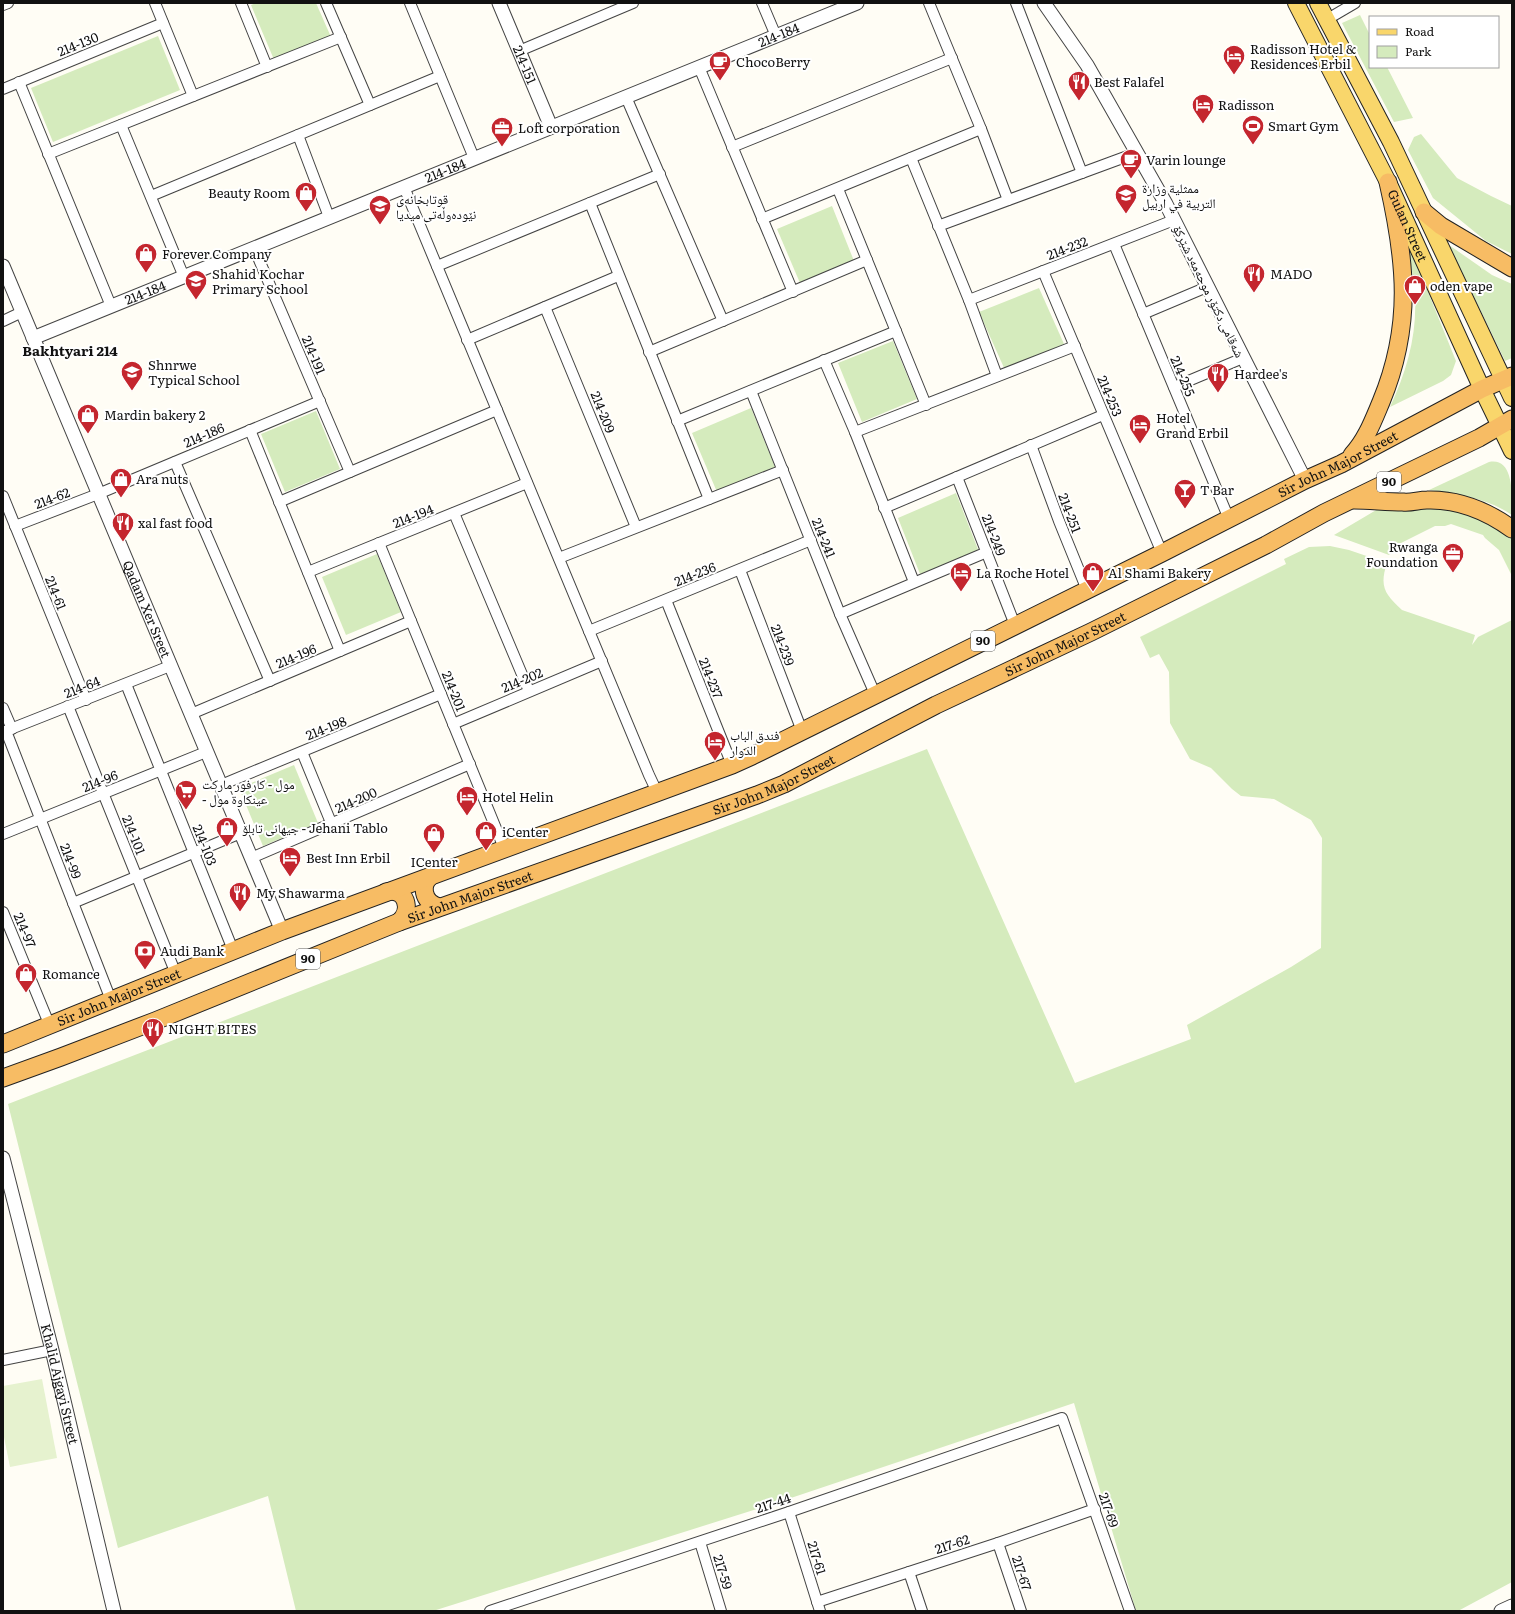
<svg xmlns="http://www.w3.org/2000/svg" width="1515" height="1614" font-family="Literata,'Noto Naskh Arabic',serif">
<rect width="100%" height="100%" fill="#fffdf5"/>
<g fill="#d5ebbd">
<path d="M256,3H316L331,37L275,62L251,5Z"/>
<path d="M1360,15L1370,35V67H1387L1413,118L1394,122L1342,23Z"/>
<path d="M158,36L180,90L53,142L31,88Z"/>
<path d="M1421,134L1457,178L1491,196L1512,206V254L1486,241L1433,198L1408,150L1414,137Z"/>
<path d="M832,206L854,261L800,283L777,229Z"/>
<path d="M1409,245L1456,361L1451,375L1443,381L1390,407C1409,366 1419,328 1414,283C1413,272 1409,261 1407,250Z"/>
<path d="M1449,245L1492,275L1512,284V358L1505,361Z"/>
<path d="M1039,288L1064,344L1005,370L979,312Z"/>
<path d="M893,341L917,399L862,422L838,363Z"/>
<path d="M751,408L775,467L717,492L692,433Z"/>
<path d="M316,411L340,469L285,492L261,434Z"/>
<path d="M1489,462C1515,457 1512,498 1512,515C1487,498 1458,494 1429,490Z"/>
<path d="M956,493L979,552L920,574L898,518Z"/>
<path d="M1383,506L1447,508L1464,511L1512,535V576L1499,550L1485,538L1483,535L1451,524L1445,526H1435L1397,545L1389,555L1334,535Z"/>
<path d="M1330,546L1349,550L1387,563C1379,587 1385,594 1402,610L1475,635L1472,645L1478,637L1512,620V1582L1458,1611H1136L1074,1403L776,1503L433,1611H296L268,1496L118,1548L8,1104L927,749L1075,1083L1191,1039L1187,1025L1291,967L1321,948L1322,838L1311,820L1274,799L1241,796L1232,789L1211,768L1190,759L1170,723L1169,672L1159,654L1150,658L1140,637L1286,564L1284,559L1309,547Z"/>
<path d="M377,554L401,612L346,635L322,577Z"/>
<path d="M294,765L318,823L263,846L239,788Z"/>
</g>
<path fill="#e6f2cf" d="M42,1379L57,1458L10,1467L3,1432V1386Z"/>
<g fill="none" stroke-linecap="round" stroke-linejoin="round">
<g stroke="#444" stroke-width="12">
<g id="minor">
<path d="M155,3L193,96"/>
<path d="M241,3L267,67"/>
<path d="M326,3L370,105"/>
<path d="M410,3L474,158"/>
<path d="M762,3L776,36"/>
<path d="M929,3L981,129L1008,200"/>
<path d="M1016,3L1082,173"/>
<path d="M3,5L8,3"/>
<path d="M1326,20L1355,3"/>
<path d="M519,51L633,3"/>
<path d="M699,67L793,292"/>
<path d="M19,82L111,306"/>
<path d="M3,89L163,23"/>
<path d="M626,97L723,321"/>
<path d="M121,125L184,277"/>
<path d="M298,135L329,217"/>
<path d="M732,147L952,58"/>
<path d="M48,154L341,37"/>
<path d="M911,158L969,300L997,376"/>
<path d="M404,187L649,775L657,792"/>
<path d="M838,189L926,405"/>
<path d="M151,196L440,76"/>
<path d="M590,203L709,499"/>
<path d="M762,219L981,129"/>
<path d="M938,226L1136,153"/>
<path d="M1114,244L1229,519"/>
<path d="M254,248L350,472"/>
<path d="M437,266L660,174"/>
<path d="M1043,271L1162,553"/>
<path d="M969,300L1174,220"/>
<path d="M545,307L636,527"/>
<path d="M1143,314L1207,287"/>
<path d="M3,321L22,312"/>
<path d="M467,340L618,276"/>
<path d="M649,352L867,260"/>
<path d="M824,360L855,432L914,582"/>
<path d="M1174,387L1243,358"/>
<path d="M751,391L840,614L875,694"/>
<path d="M677,421L896,331"/>
<path d="M250,430L340,651"/>
<path d="M855,432L1075,346"/>
<path d="M1031,445L1059,521L1087,590"/>
<path d="M175,462L270,681"/>
<path d="M957,477L1015,625"/>
<path d="M3,496L86,700"/>
<path d="M279,502L497,410"/>
<path d="M884,508L1103,415"/>
<path d="M454,513L529,691"/>
<path d="M15,526L98,494L320,401"/>
<path d="M379,543L504,848"/>
<path d="M559,558L783,470"/>
<path d="M740,570L802,731"/>
<path d="M308,572L527,483"/>
<path d="M666,600L732,765"/>
<path d="M840,614L987,552"/>
<path d="M589,631L811,540"/>
<path d="M126,684L233,950"/>
<path d="M68,706L176,974"/>
<path d="M3,708L12,729"/>
<path d="M191,714L411,621"/>
<path d="M453,724L602,661"/>
<path d="M6,731L111,1000"/>
<path d="M3,732L170,666"/>
<path d="M302,752L332,825"/>
<path d="M221,785L441,694"/>
<path d="M3,834L206,752"/>
<path d="M251,858L470,764"/>
<path d="M73,903L241,833"/>
<path d="M3,912L50,1026"/>
<path d="M3,1360L52,1350"/>
<path d="M789,1512L820,1611"/>
<path d="M700,1542L721,1611"/>
<path d="M998,1543L1021,1611"/>
<path d="M909,1572L922,1611"/>
<path d="M817,1602L998,1543L1095,1509"/>
<path d="M490,1611L789,1512L1062,1418L1130,1611"/>
</g>
</g>
<g stroke="#444" stroke-width="15">
<g id="tertiary">
<path id="s1" d="M499,3L551,127"/>
<path d="M1044,3L1087,65L1166,204L1305,480"/>
<path id="s2" d="M3,266L282,931"/>
<path id="s3" d="M33,338L857,3"/>
<path id="s4" d="M3,1158L52,1350L114,1611"/>
<path d="M1501,1611L1512,1606"/>
</g>
</g>
<g stroke="#222" stroke-width="18">
<g id="primary">
<path id="s5" d="M1296,3L1388,182L1482,389L1512,451"/>
<path d="M1318,3L1391,142L1512,398"/>
</g>
</g>
<g stroke="#222" stroke-width="19">
<g id="trunk">
<path d="M1424,212L1441,226L1512,268"/>
<path d="M1352,455C1366,440 1373,421 1381,402C1413,325 1406,261 1388,182"/>
<path d="M1354,500C1370,500 1386,502 1403,502C1411,503 1419,500 1427,500C1458,499 1487,511 1512,529"/>
<path d="M434,874C418,883 423,903 439,907"/>
<path d="M386,892C406,887 413,910 399,922"/>
<path id="s6" d="M3,1044L282,931L732,765L752,756L1162,553L1305,480L1341,464L1482,389L1512,376"/>
<path id="s7" d="M3,1078L61,1057L155,1021L399,922L757,795L784,784L936,705L1091,632L1266,545L1324,513L1479,438L1512,419"/>
</g>
</g>
<use href="#minor" stroke="#fff" stroke-width="10"/>
<use href="#tertiary" stroke="#fff" stroke-width="13"/>
<use href="#primary" stroke="#f9d66b" stroke-width="16"/>
<use href="#trunk" stroke="#f7bc64" stroke-width="17"/>
</g>
<defs>
<g id="hotel-pin" transform="scale(1.15)"><path d="M0 17L-7.5 6A9.5 9.5 0 1 1 7.5 6Z" fill="#c4262e" stroke="#fff"/><path d="M-6-4.5h1.5V1H6V5H4.5V3h-9V5H-6ZM-4 0a1.8 1.8 0 1 1 3.6 0ZM.5 0V-2.5h3Q6-2.5 6 0Z" fill="#fff"/></g>
<g id="cafe-pin" transform="scale(1.15)"><path d="M0 17L-7.5 6A9.5 9.5 0 1 1 7.5 6Z" fill="#c4262e" stroke="#fff"/><path d="M-5.5-4.5H6V0H3Q3 3.5 0 3.5H-2.5Q-5.5 3.5-5.5 0ZM3-3.2v2h1.7v-2ZM-6 4.5H4V6H-6Z" fill="#fff"/></g>
<g id="restaurant-pin" transform="scale(1.15)"><path d="M0 17L-7.5 6A9.5 9.5 0 1 1 7.5 6Z" fill="#c4262e" stroke="#fff"/><path d="M-5-6h1v4h1v-4h1v4h1v-4h1v5L-1.5 .5V6h-2V.5L-5-1ZM5-6V6H3V1.5H1.5Q1.5-4 5-6Z" fill="#fff"/></g>
<g id="stadium-pin" transform="scale(1.15)"><path d="M0 17L-7.5 6A9.5 9.5 0 1 1 7.5 6Z" fill="#c4262e" stroke="#fff"/><path d="M0-5a6.5 5 0 1 0 0 10a6.5 5 0 1 0 0-10ZM-3.5-1.8h7v3.6h-7Z" fill="#fff"/></g>
<g id="office-pin" transform="scale(1.15)"><path d="M0 17L-7.5 6A9.5 9.5 0 1 1 7.5 6Z" fill="#c4262e" stroke="#fff"/><path d="M-6-3h4V-5.5h4V-3h4V5H-6ZM-1-4.5V-3h2v-1.5ZM-6 0V1H6V0Z" fill="#fff"/></g>
<g id="shop-pin" transform="scale(1.15)"><path d="M0 17L-7.5 6A9.5 9.5 0 1 1 7.5 6Z" fill="#c4262e" stroke="#fff"/><path d="M-5-2.5h2.3a2.7 3.5 0 0 1 5.4 0H5L5.5 6h-11ZM-1.5-2.5h3a1.5 2.3 0 0 0-3 0Z" fill="#fff"/></g>
<g id="university-pin" transform="scale(1.15)"><path d="M0 17L-7.5 6A9.5 9.5 0 1 1 7.5 6Z" fill="#c4262e" stroke="#fff"/><path d="M0-5L7-2L0 1L-7-2ZM-4 1L0 2.5L4 1V4Q0 6-4 4Z" fill="#fff"/></g>
<g id="school-pin" transform="scale(1.15)"><path d="M0 17L-7.5 6A9.5 9.5 0 1 1 7.5 6Z" fill="#c4262e" stroke="#fff"/><path d="M0-5L7-2L0 1L-7-2ZM-4 1L0 2.5L4 1V4Q0 6-4 4Z" fill="#fff"/></g>
<g id="bar-pin" transform="scale(1.15)"><path d="M0 17L-7.5 6A9.5 9.5 0 1 1 7.5 6Z" fill="#c4262e" stroke="#fff"/><path d="M-6-5H6L.8 .8V4.5H3.5V6h-7V4.5H-.8V.8Z" fill="#fff"/></g>
<g id="supermarket-pin" transform="scale(1.15)"><path d="M0 17L-7.5 6A9.5 9.5 0 1 1 7.5 6Z" fill="#c4262e" stroke="#fff"/><path d="M-6-5.5h2.5l.6 2H6L4.5 2H-2.5L-4.4-4H-6ZM-1.5 3.2a1.3 1.3 0 1 0 .1 0ZM3 3.2a1.3 1.3 0 1 0 .1 0Z" fill="#fff"/></g>
<g id="bank-pin" transform="scale(1.15)"><path d="M0 17L-7.5 6A9.5 9.5 0 1 1 7.5 6Z" fill="#c4262e" stroke="#fff"/><path d="M-6-4H6V4H-6ZM0-2.3a2.3 2.3 0 1 0 0 4.6a2.3 2.3 0 1 0 0-4.6Z" fill="#fff"/></g>
</defs>
<g fill-rule="evenodd">
<use href="#hotel-pin" x="1234" y="56"/>
<use href="#cafe-pin" x="720" y="62"/>
<use href="#restaurant-pin" x="1079" y="82"/>
<use href="#hotel-pin" x="1203" y="105"/>
<use href="#stadium-pin" x="1253" y="126"/>
<use href="#office-pin" x="502" y="128"/>
<use href="#cafe-pin" x="1131" y="160"/>
<use href="#shop-pin" x="306" y="193"/>
<use href="#university-pin" x="1126" y="195"/>
<use href="#school-pin" x="380" y="206"/>
<use href="#shop-pin" x="146" y="254"/>
<use href="#restaurant-pin" x="1254" y="274"/>
<use href="#school-pin" x="196" y="281"/>
<use href="#shop-pin" x="1415" y="286"/>
<use href="#school-pin" x="132" y="372"/>
<use href="#restaurant-pin" x="1218" y="374"/>
<use href="#shop-pin" x="88" y="415"/>
<use href="#hotel-pin" x="1140" y="425"/>
<use href="#shop-pin" x="121" y="479"/>
<use href="#bar-pin" x="1185" y="490"/>
<use href="#restaurant-pin" x="123" y="523"/>
<use href="#office-pin" x="1453" y="554"/>
<use href="#hotel-pin" x="961" y="573"/>
<use href="#shop-pin" x="1093" y="573"/>
<use href="#hotel-pin" x="715" y="742"/>
<use href="#supermarket-pin" x="186" y="791"/>
<use href="#hotel-pin" x="467" y="797"/>
<use href="#shop-pin" x="227" y="828"/>
<use href="#shop-pin" x="486" y="832"/>
<use href="#shop-pin" x="434" y="834"/>
<use href="#hotel-pin" x="290" y="858"/>
<use href="#restaurant-pin" x="240" y="893"/>
<use href="#bank-pin" x="145" y="951"/>
<use href="#shop-pin" x="26" y="974"/>
<use href="#restaurant-pin" x="153" y="1029"/>
</g>
<g text-anchor="middle" stroke-width="4" stroke-linejoin="round" paint-order="stroke">
<g fill="#fff" stroke="#585858" stroke-width="1">
<rect x="1377" y="472" width="24" height="20" rx="3"/>
<rect x="971" y="631" width="24" height="20" rx="3"/>
<rect x="296" y="949" width="24" height="20" rx="3"/>
</g>
<g font-size="12" font-weight="bold" fill="#111">
<text x="1389" y="486">90</text>
<text x="983" y="645">90</text>
<text x="308" y="963">90</text>
</g>
<g font-size="13" fill="#111" stroke="#fff">
<text dy="5" stroke="none"><textPath href="#s3" startOffset="805">214-184</textPath></text>
<text transform="translate(78 44) rotate(-22)" y="5">214-130</text>
<text dy="5" stroke="none"><textPath href="#s1" startOffset="67">214-151</textPath></text>
<text dy="5" stroke="none"><textPath href="#s3" startOffset="445">214-184</textPath></text>
<text dy="5" stroke="none"><textPath href="#s5" startOffset="249">Gulan Street</textPath></text>
<text transform="translate(1067 248) rotate(-21)" y="5">214-232</text>
<text transform="translate(1209 291) rotate(64)" y="5">شەقامی دکتۆر موحەمەد شێرکۆ</text>
<text dy="5" stroke="none"><textPath href="#s3" startOffset="121">214-184</textPath></text>
<text transform="translate(314 355) rotate(67)" y="5">214-191</text>
<text transform="translate(1183 376) rotate(67)" y="5">214-255</text>
<text transform="translate(1110 396) rotate(67)" y="5">214-253</text>
<text transform="translate(603 412) rotate(68)" y="5">214-209</text>
<text transform="translate(204 435) rotate(-23)" y="5">214-186</text>
<text dy="5" stroke="none"><textPath href="#s6" startOffset="1457">Sir John Major Street</textPath></text>
<text transform="translate(52 498) rotate(-21)" y="5">214-62</text>
<text transform="translate(1070 513) rotate(69)" y="5">214-251</text>
<text transform="translate(413 516) rotate(-22)" y="5">214-194</text>
<text transform="translate(994 535) rotate(69)" y="5">214-249</text>
<text transform="translate(824 538) rotate(68)" y="5">214-241</text>
<text transform="translate(695 574) rotate(-22)" y="5">214-236</text>
<text transform="translate(56 593) rotate(68)" y="5">214-61</text>
<text dy="5" stroke="none"><textPath href="#s2" startOffset="372">Qadam Xer Sreet</textPath></text>
<text dy="5" stroke="none"><textPath href="#s7" startOffset="1149">Sir John Major Street</textPath></text>
<text transform="translate(783 645) rotate(69)" y="5">214-239</text>
<text transform="translate(296 656) rotate(-23)" y="5">214-196</text>
<text transform="translate(711 678) rotate(68)" y="5">214-237</text>
<text transform="translate(522 680) rotate(-23)" y="5">214-202</text>
<text transform="translate(82 687) rotate(-22)" y="5">214-64</text>
<text transform="translate(454 691) rotate(68)" y="5">214-201</text>
<text transform="translate(326 728) rotate(-22)" y="5">214-198</text>
<text transform="translate(100 781) rotate(-22)" y="5">214-96</text>
<text dy="5" stroke="none"><textPath href="#s7" startOffset="825">Sir John Major Street</textPath></text>
<text transform="translate(356 800) rotate(-24)" y="5">214-200</text>
<text transform="translate(134 835) rotate(68)" y="5">214-101</text>
<text transform="translate(205 845) rotate(68)" y="5">214-103</text>
<text transform="translate(71 861) rotate(69)" y="5">214-99</text>
<text dy="5" stroke="none"><textPath href="#s7" startOffset="501">Sir John Major Street</textPath></text>
<text transform="translate(25 930) rotate(67)" y="5">214-97</text>
<text dy="5" stroke="none"><textPath href="#s6" startOffset="125">Sir John Major Street</textPath></text>
<text dy="5" stroke="none"><textPath href="#s4" startOffset="233">Khalid Ajgayi Street</textPath></text>
<text transform="translate(773 1503) rotate(-19)" y="5">217-44</text>
<text transform="translate(1109 1510) rotate(71)" y="5">217-69</text>
<text transform="translate(952 1544) rotate(-18)" y="5">217-62</text>
<text transform="translate(817 1558) rotate(73)" y="5">217-61</text>
<text transform="translate(723 1572) rotate(73)" y="5">217-59</text>
<text transform="translate(1022 1573) rotate(72)" y="5">217-67</text>
</g>
<g font-size="13" fill="#111" stroke="#fff" text-anchor="start">
<text x="1250" y="54">Radisson Hotel &amp;<tspan x="1250" dy="15">Residences Erbil</tspan></text>
<text x="736" y="67">ChocoBerry</text>
<text x="1094" y="87">Best Falafel</text>
<text x="1218" y="110">Radisson</text>
<text x="1268" y="131">Smart Gym</text>
<text x="518" y="133">Loft corporation</text>
<text x="1146" y="165">Varin lounge</text>
<text x="1142" y="193">ممثلية وزارة<tspan x="1142" dy="15">التربية في اربيل</tspan></text>
<text x="290" y="198" text-anchor="end">Beauty Room</text>
<text x="396" y="204">قوتابخانەی<tspan x="396" dy="15">نێودەوڵەتی میدیا</tspan></text>
<text x="162" y="259">Forever Company</text>
<text x="212" y="279">Shahid Kochar<tspan x="212" dy="15">Primary School</tspan></text>
<text x="1270" y="279">MADO</text>
<text x="1430" y="291">oden vape</text>
<text x="148" y="370">Shnrwe<tspan x="148" dy="15">Typical School</tspan></text>
<text x="1234" y="379">Hardee's</text>
<text x="104" y="420">Mardin bakery 2</text>
<text x="1156" y="423">Hotel<tspan x="1156" dy="15">Grand Erbil</tspan></text>
<text x="136" y="484">Ara nuts</text>
<text x="1200" y="495">T Bar</text>
<text x="138" y="528">xal fast food</text>
<text x="1438" y="552" text-anchor="end">Rwanga<tspan x="1438" dy="15">Foundation</tspan></text>
<text x="976" y="578">La Roche Hotel</text>
<text x="1108" y="578">Al Shami Bakery</text>
<text x="730" y="740">فندق الباب<tspan x="730" dy="15">الدوار</tspan></text>
<text x="202" y="789">مول - كارفور ماركت<tspan x="202" dy="15">- عينكاوة مول</tspan></text>
<text x="482" y="802">Hotel Helin</text>
<text x="242" y="833">جیهانی تابلۆ - Jehani Tablo</text>
<text x="502" y="837">iCenter</text>
<text x="306" y="863">Best Inn Erbil</text>
<text x="434" y="867" text-anchor="middle">ICenter</text>
<text x="256" y="898">My Shawarma</text>
<text x="160" y="956">Audi Bank</text>
<text x="42" y="979">Romance</text>
<text x="168" y="1034">NIGHT BITES</text>
</g>
<g font-size="14" font-weight="bold" fill="#111" stroke="#fff">
<text x="70" y="356">Bakhtyari 214</text>
</g>
</g>
<rect width="1515" height="1614" fill="none" stroke="#111111" stroke-width="8"/>
<rect x="1369" y="16" width="130" height="52" fill="#ffffff" stroke="#a0a0a0"/>
<rect x="1377" y="29" width="20" height="6" fill="#f9d66b" stroke="#a0a0a0"/>
<text x="1405" y="36" font-size="12" fill="#111111">Road</text>
<rect x="1377" y="46" width="20" height="12" fill="#d5ebbd" stroke="#a0a0a0"/>
<text x="1405" y="56" font-size="12" fill="#111111">Park</text>
</svg>
